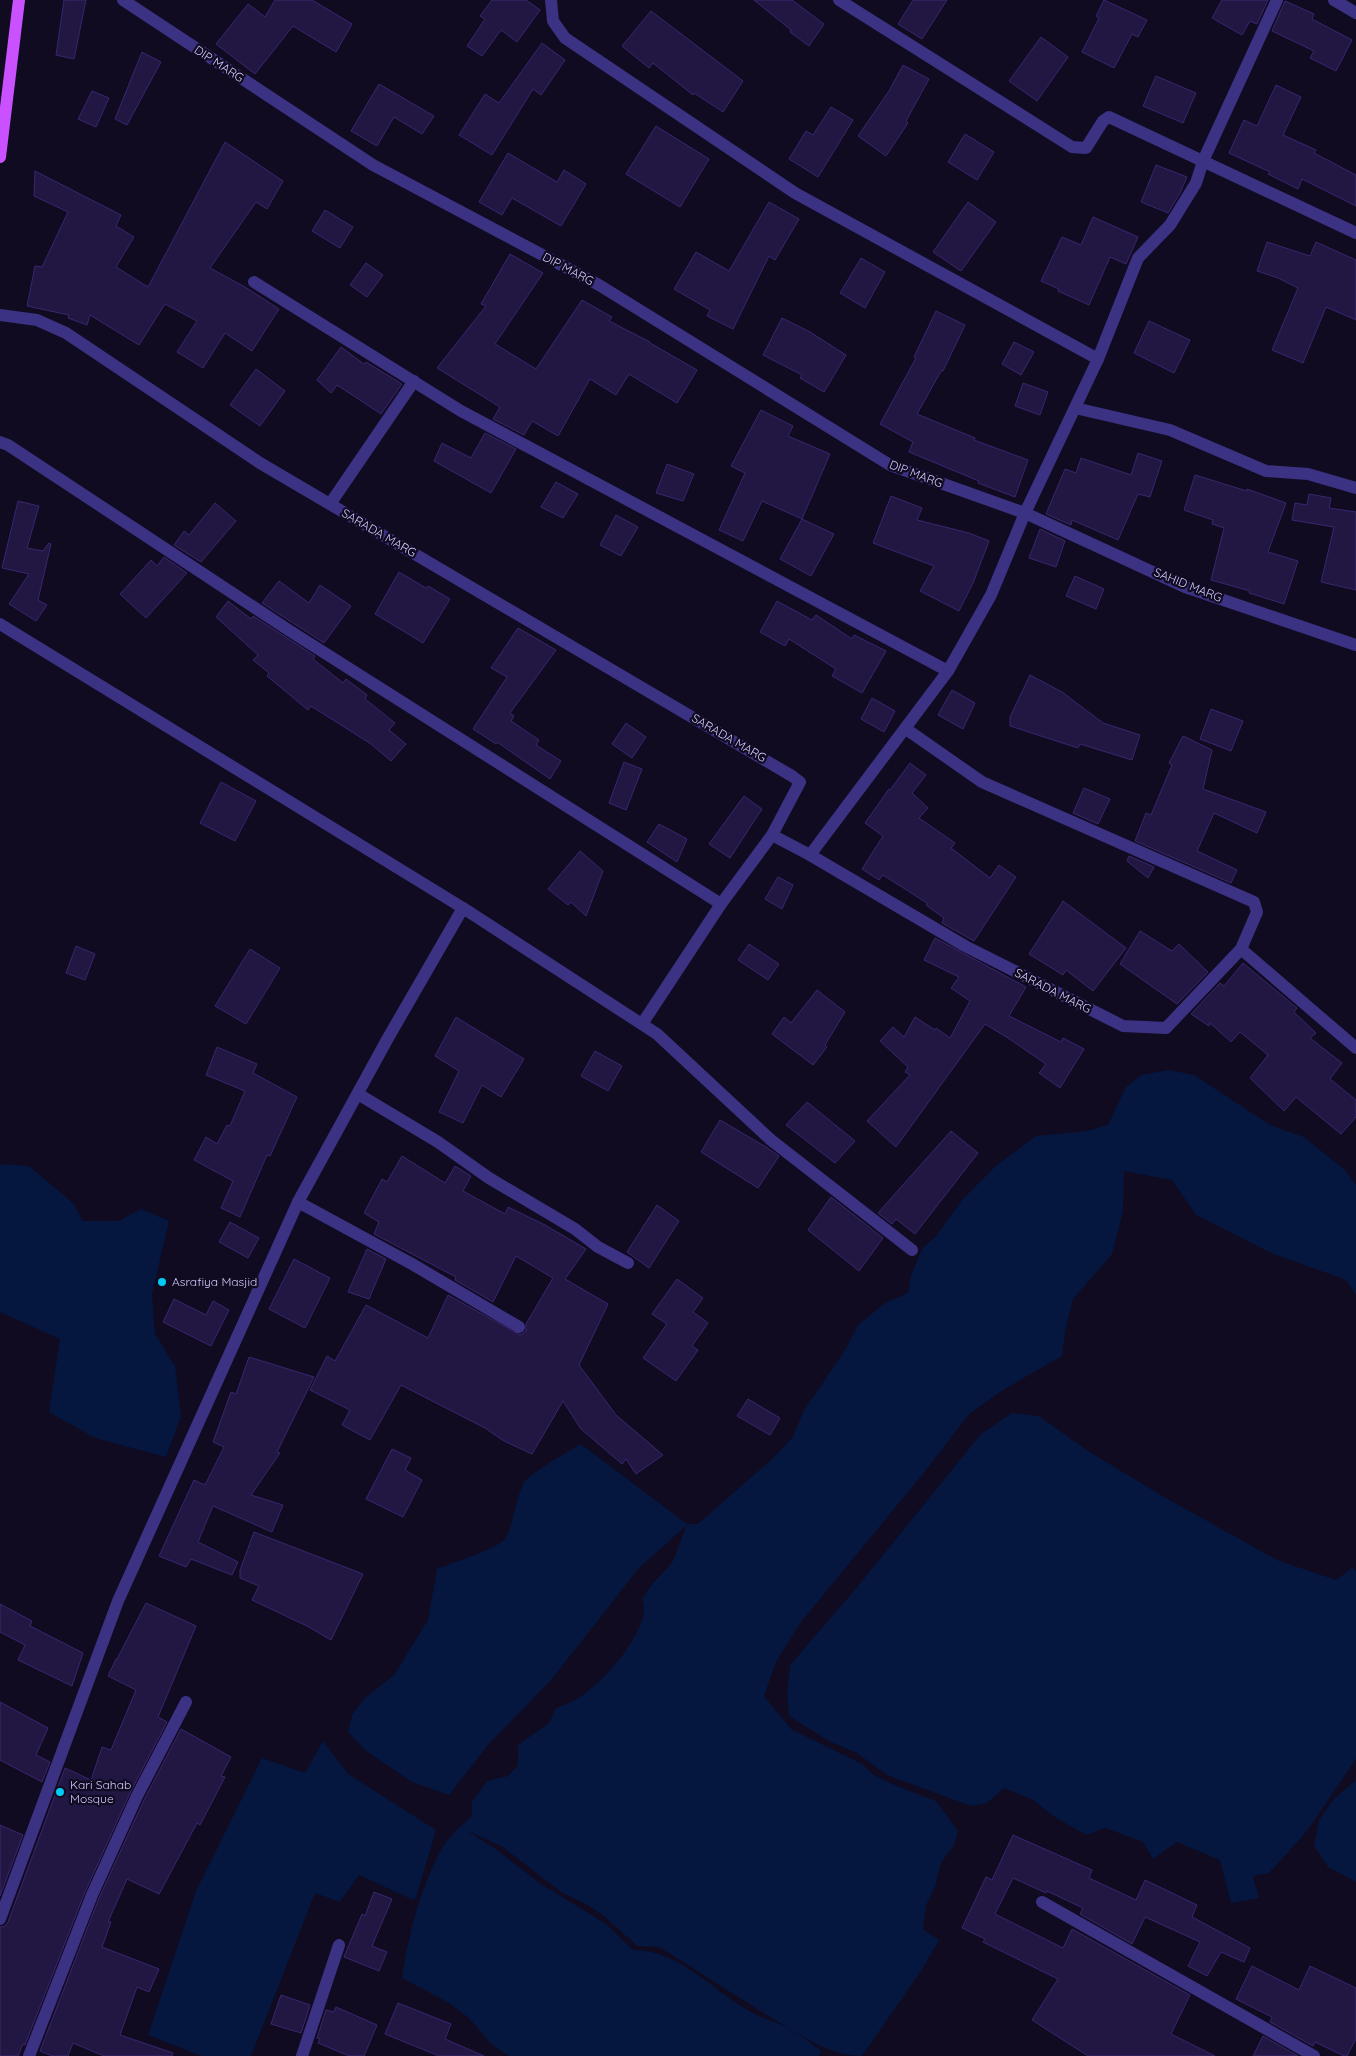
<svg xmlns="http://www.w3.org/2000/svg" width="1356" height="2056" font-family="Quicksand,sans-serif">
<rect width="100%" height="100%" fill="#100b20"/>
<g fill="#05163f">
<path d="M1169,1070L1194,1075L1272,1126L1304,1137L1345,1170L1356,1185V1295L1346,1280L1271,1253L1196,1215L1172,1180L1124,1171L1123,1211L1112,1254L1073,1299L1065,1331L1062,1356L1003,1390L969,1414L927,1469L801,1622L776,1662L764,1696L791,1729L862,1764L874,1775L894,1785L936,1801L958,1831L954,1845L941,1863L935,1887L926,1905L923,1929L939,1940L923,1968L862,2056C828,2056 796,2032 767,2015C731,1993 695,1969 659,1947L637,1946L603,1915L584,1903L561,1892L503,1847L466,1830L497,1850L538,1882L606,1924L633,1950C681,1950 713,1992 753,2013C762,2018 773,2021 782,2025C795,2031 808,2042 821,2050L819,2056H509L491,2044L469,2018L449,2003L402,1978C408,1935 420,1889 441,1850C448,1837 461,1826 472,1816V1802L487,1781L508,1776L518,1765V1745L549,1723L556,1708C563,1706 570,1703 577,1699C601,1685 641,1639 644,1611C644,1607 643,1603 642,1599L653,1583L672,1563L687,1525L639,1568L552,1679L488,1745L449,1795L412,1782L366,1751L348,1732L352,1715L365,1698L394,1675L428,1620L437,1569C455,1561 491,1552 504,1540C513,1531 516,1495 524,1482C531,1473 570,1450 581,1444L687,1524H698L772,1459L793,1437L803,1412L845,1350L858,1325L885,1303L908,1293L911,1276L922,1249L937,1235L962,1200L997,1165L1036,1136L1087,1131L1108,1125L1126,1087L1141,1075Z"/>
<path d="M0,1164L29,1166L74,1204L83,1221H119L141,1209L169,1221L152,1294L155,1334L175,1366L181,1416L166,1457L95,1438L49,1412L60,1339L0,1312Z"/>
<path d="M1012,1413L1039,1416L1088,1451L1159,1494L1277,1560L1336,1580L1353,1567L1356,1572V1759L1307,1831L1269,1873L1253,1876L1259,1898L1231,1903L1220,1860L1177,1842L1153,1859L1143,1842L1105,1828L1086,1835L1053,1816L1033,1800L1004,1788L987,1803L971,1806L887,1775L857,1753L829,1741L789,1716L787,1693L790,1665L858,1586L981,1434Z"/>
<path d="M323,1741L348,1774L436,1830L416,1898L413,1900L359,1875L340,1902L315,1893L251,2056H201L148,2035L196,1891L262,1758L305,1773Z"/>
<path d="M1356,1780V1882L1328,1867L1314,1846L1319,1820L1334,1799Z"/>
</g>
<g fill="#221642" stroke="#3a2670">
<path d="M64,0H86L74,59L56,55Z"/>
<path d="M275,0H312L352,24L336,52L293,26L255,74L216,44L248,4L265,17Z"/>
<path d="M492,0H526L540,10L517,42L501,30L482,56L467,46L485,19L480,16Z"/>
<path d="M754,0H792L824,24L809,46L790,32L791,30Z"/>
<path d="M913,0H947L922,39L898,24Z"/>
<path d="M1104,0L1147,20L1138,37L1132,34L1114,68L1082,52L1099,18L1096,16Z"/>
<path d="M1222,0H1268L1257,24L1250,21L1242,35L1212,18Z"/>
<path d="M1285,1L1314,14L1312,19L1352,40L1336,71L1310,58L1314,51L1272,31Z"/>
<path d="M651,11L743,81L723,112L694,93L693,95L653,63L649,68L622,46Z"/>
<path d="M1041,37L1068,57L1037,101L1009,81Z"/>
<path d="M542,43L565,60L541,95L533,89L492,155L459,135L485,94L499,103Z"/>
<path d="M142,52L161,62L127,125L115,119Z"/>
<path d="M903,65L929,79L906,121L908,123L886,156L858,136L889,91Z"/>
<path d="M1156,76L1196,93L1183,123L1143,106Z"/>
<path d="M379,84L434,116L422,134L394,117L377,146L351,131Z"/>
<path d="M1276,85L1301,97L1283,135L1316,150L1314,153L1356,175V206L1302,179L1298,189L1268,174L1270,172L1229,153L1244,120L1257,126Z"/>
<path d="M92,91L109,98L96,127L78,119Z"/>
<path d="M831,107L853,120L818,177L789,159L806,131L813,135Z"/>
<path d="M656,126L709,159L680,207L626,174Z"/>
<path d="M965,134L994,152L977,180L948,162Z"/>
<path d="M225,142L283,181L267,209L256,202L210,268L245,287L279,309L252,351L225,333L203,368L177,352L197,321L165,304L139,345L90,315L87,325L68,318L69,315L27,306L35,266L42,267L68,212L34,196L35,171L121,215L116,226L134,237L116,267L148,287Z"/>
<path d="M508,153L557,182L564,170L586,184L561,226L512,198L502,215L479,202Z"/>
<path d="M1156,165L1187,177L1180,193L1168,213L1141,202Z"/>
<path d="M769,202L799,219L775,260L769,256L733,329L707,316L710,310L674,289L696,252L729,271Z"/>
<path d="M968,202L996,222L961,271L933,252Z"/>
<path d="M325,210L353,227L340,248L312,231Z"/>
<path d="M1093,217L1138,237L1126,264L1110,257L1089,305L1058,291L1059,289L1041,281L1062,237L1081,245Z"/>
<path d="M1267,242L1310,256L1316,242L1356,260V320L1326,307L1303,363L1272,350L1298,288L1278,278L1257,271Z"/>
<path d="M510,254L543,273L495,344L536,369L582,300L612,317L609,321L650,342V343L697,370L677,403L629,374L616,395L590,379L558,436L532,421L524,435L493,419L500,407L437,368L486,306L481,304Z"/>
<path d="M861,258L885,272L865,308L840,293Z"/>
<path d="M366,263L383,275L367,297L350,285Z"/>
<path d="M936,311L965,325L943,371H941L917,414L975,438L974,440L1028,460L1015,497L978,483L979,481L909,452L913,442L880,424L916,358L914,357Z"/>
<path d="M782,318L810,332L846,355L824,392L800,378L802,375L763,355Z"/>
<path d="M1149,321L1190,340L1174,373L1134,353Z"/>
<path d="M1014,342L1034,352L1021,375L1002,364Z"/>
<path d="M341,347L364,364L366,362L402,384L381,414L337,385L331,393L317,380Z"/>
<path d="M256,369L285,391L260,426L230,405Z"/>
<path d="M1023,383L1048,392L1040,415L1015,406Z"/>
<path d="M761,410L793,426L788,436L830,454L802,519L762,501L743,541L719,530L745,473L731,466Z"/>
<path d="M485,433L516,449L491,493L434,461L442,443L471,458Z"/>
<path d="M1138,453L1162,461L1150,497L1138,494L1118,540L1072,520L1071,525L1046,514L1065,469L1076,473L1081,458L1131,475Z"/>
<path d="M667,464L694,474L683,501L656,493Z"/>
<path d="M1195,475L1247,491V489L1286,503L1268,552L1298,561L1284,604L1249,593L1250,591L1211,580L1224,528L1212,524L1213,520L1184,510Z"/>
<path d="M556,482L578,494L563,518L541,507Z"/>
<path d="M1309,494L1331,498L1329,508L1356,512V590L1321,582L1334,527L1292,520L1295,503L1307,505Z"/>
<path d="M891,496L922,508L917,520L969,533L989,541L973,583L959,611L920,591L934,566L873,543Z"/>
<path d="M18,501L39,506L27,548L43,551L49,543L51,544L38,600L47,605L36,621L9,604L29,574L2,568Z"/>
<path d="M215,503L236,521L201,562L174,545L184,531L189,535Z"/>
<path d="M616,515L638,527L621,556L600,545Z"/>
<path d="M802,519L834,534L811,576L780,559Z"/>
<path d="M1040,529L1065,541L1056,567L1029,558Z"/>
<path d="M164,557L187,573L146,618L120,594L151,560L157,566Z"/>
<path d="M399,572L426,588L428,586L450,599L423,643L375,614Z"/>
<path d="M1075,576L1104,589L1096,609L1066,596Z"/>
<path d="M279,581L309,603L320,585L351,606L324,643L262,603Z"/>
<path d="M228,601L251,619L253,616L315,656L313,659L343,683L346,679L367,695L365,699L395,723L389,730L406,744L391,761L371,744L311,706L308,710L267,676L269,673L253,660L258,655L216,617Z"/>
<path d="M777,601L812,620L816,615L852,639L854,635L886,651L862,693L832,676L836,669L789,639L785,646L760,632Z"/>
<path d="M518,628L556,650L510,713L514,716L511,721L539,740L536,745L561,761L550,779L497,742L496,744L473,729L507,677L491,668Z"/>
<path d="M1030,675L1062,692L1103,723L1140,735L1132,760L1080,744L1078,748L1010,726V717Z"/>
<path d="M952,690L975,703L963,729L938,715Z"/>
<path d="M872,698L895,711L884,732L861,719Z"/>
<path d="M1211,709L1243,721L1231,751L1200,739Z"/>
<path d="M626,723L646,737L632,758L612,744Z"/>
<path d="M1183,736L1212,750L1203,789L1266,812L1257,833L1214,813L1197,851L1237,870L1231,883L1135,841L1146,813L1151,815L1172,765L1169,763Z"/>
<path d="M624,762L642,769L626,810L609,803Z"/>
<path d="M910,763L926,775L912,793L928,808L919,818L955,843L951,848L990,878L999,865L1016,877L974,941L942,923L944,918L926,905L927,903L883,875L879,880L862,869L883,836L865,823L889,789L890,790Z"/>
<path d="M221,782L256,801L235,841L200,823Z"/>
<path d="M1084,788L1110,799L1098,824L1073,813Z"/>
<path d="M744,796L762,809L730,858L709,844Z"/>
<path d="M659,824L687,839L677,862L647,842Z"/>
<path d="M580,851L603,871L586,916L571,902L568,905L548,889Z"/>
<path d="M1129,856L1154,867L1148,878L1127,861Z"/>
<path d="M778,877L793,885L782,909L765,899Z"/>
<path d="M1063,901L1126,948L1093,991L1066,970L1063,975L1029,954Z"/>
<path d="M1140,931L1172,951L1179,944L1208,972L1177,1004L1120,964Z"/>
<path d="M935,938L1026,987L1009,1016L1061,1042L1063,1038L1084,1049L1060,1088L1039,1073L1046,1064L1008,1038L985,1024L896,1147L867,1121L910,1075L905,1072L908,1067L880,1041L893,1027L904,1037L915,1017L935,1030L936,1028L950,1038L970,1001L951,988L959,977L924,960Z"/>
<path d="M749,944L779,964L768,980L738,960Z"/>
<path d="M76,946L95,954L85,980L66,973Z"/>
<path d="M250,949L280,968L246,1024L215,1006Z"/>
<path d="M1243,963L1297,1008L1294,1012L1316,1033L1310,1038L1342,1063L1330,1079L1356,1100V1117L1341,1134L1296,1097L1284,1111L1250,1078L1268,1055L1240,1032L1231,1042L1210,1023L1209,1026L1191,1014L1220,983L1224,986Z"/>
<path d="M817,990L845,1012L825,1045L827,1047L813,1065L772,1034L784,1017L791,1023Z"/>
<path d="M456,1017L524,1059L501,1097L482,1085L463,1123L439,1112L459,1071L435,1056Z"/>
<path d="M217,1047L257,1064L253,1073L297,1097L270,1156L267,1155L240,1217L221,1208L233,1181L194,1160L206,1137L217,1144L227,1125L230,1126L245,1091L206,1075Z"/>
<path d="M595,1051L622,1066L608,1091L581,1076Z"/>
<path d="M807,1102L855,1141L835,1163L786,1125Z"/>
<path d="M720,1120L766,1147L779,1156L758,1188L701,1152Z"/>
<path d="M951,1131L978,1153L915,1234L896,1219L892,1224L878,1213Z"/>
<path d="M402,1156L445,1183L455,1166L471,1176L463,1191L505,1214L508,1207L545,1225L586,1249L565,1279L608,1304L579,1365L616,1415L663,1455L636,1474L626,1459L622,1464L581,1429L563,1401L532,1454L504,1441L485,1428L401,1385L370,1440L342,1425L350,1410L310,1390L327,1356L335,1361L366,1305L428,1338L448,1295L520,1335L526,1331V1324L553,1278L516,1256L493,1302L455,1280L456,1277L374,1234L379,1222L364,1213L382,1179L387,1182Z"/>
<path d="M831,1197L883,1238L859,1271L808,1230Z"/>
<path d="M657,1205L679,1221L649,1268L627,1252Z"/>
<path d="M230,1222L259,1238L248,1258L219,1242Z"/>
<path d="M367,1249L386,1259L369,1299L348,1292Z"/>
<path d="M294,1259L330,1278L305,1328L269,1309Z"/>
<path d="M677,1279L703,1298L693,1312L708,1323L692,1346L698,1350L676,1381L643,1358L667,1324L652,1314Z"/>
<path d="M174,1299L206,1315L213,1301L229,1310L211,1346L163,1322Z"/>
<path d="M249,1357L314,1377L277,1452L280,1453L251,1495L283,1505L272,1532L213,1506L198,1542L238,1562L232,1575L191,1559L186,1567L159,1556L194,1480L205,1485L224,1447L213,1442L231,1392L236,1394Z"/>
<path d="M748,1399L780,1418L770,1435L737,1416Z"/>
<path d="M392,1449L411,1458L405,1470L422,1480L403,1517L366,1499Z"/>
<path d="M254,1532L363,1574L331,1640L309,1627L252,1600L259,1586L240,1578V1570Z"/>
<path d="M146,1603L196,1626L158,1717L167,1722L130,1793L85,1892L25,2045L23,2044L18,2056H0V1927L5,1926L8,1922L65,1768L91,1780L102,1747L111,1750L136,1690L108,1676L116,1659H117Z"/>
<path d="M0,1604L32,1621L30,1626L83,1653L72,1686L18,1660L25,1645L0,1632Z"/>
<path d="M0,1702L48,1728L36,1755L50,1762L42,1782L0,1760Z"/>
<path d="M181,1729L231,1757L221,1776L225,1777L200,1825L197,1823L159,1894L127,1879L108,1922H111L102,1947L159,1969L149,1992L137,1987L120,2035L173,2053L172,2056H104L73,2043L68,2056H52L40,2051L99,1898L144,1800Z"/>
<path d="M0,1825L23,1835L0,1896Z"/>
<path d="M1013,1835L1092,1870L1089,1878L1136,1900L1145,1880L1197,1905L1192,1917L1250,1948L1244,1962L1221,1952L1207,1976L1188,1966L1200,1942L1145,1917L1132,1944L1080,1914L1083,1908L1047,1891L1046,1893L1013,1878L995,1914L1063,1948L1072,1929L1190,1995L1171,2034L1215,2056H1088L1032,2020L1058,1979L983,1942L985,1939L962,1928L986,1877L992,1880Z"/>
<path d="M374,1892L392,1899L372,1946L387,1952L379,1971L344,1957L362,1914L365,1916Z"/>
<path d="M1252,1966L1299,1990L1310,1966L1356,1988V2039L1347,2056H1344L1315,2042L1313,2046L1270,2022L1272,2017L1236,1999Z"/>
<path d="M281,1995L310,2005L301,2033L271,2024Z"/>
<path d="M398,2003L451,2024L445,2039L484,2056H439L385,2034Z"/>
<path d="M336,2007L377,2025L364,2056H349L318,2043L320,2039L317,2038L326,2010L334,2012Z"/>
<path d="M1263,2036L1298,2056H1253Z"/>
</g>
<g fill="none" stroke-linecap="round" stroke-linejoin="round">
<g stroke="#3b3283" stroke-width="12">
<path d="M123,0L373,165L599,285L890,465L1025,513L1185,587L1356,645"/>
<path d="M551,0L553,21L565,38L795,193L1098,359"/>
<path d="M839,0L1072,147L1086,148L1103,121L1109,117L1356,233"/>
<path d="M1334,0L1356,13"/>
<path d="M254,282L461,411L948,671"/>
<path d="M0,315L37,320L66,333L260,463L792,776L800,782L772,835L721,904L290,631L8,445L0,442"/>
<path d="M1075,408L1170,430L1266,471L1308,474L1356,488"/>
<path d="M330,504L414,381"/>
<path d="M0,624L463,908L657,1034L771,1140L912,1250"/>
<path d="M772,835L810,855L965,946L1123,1026L1166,1028L1241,949L1257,912L1254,902L982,782L906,729"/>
<path d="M810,855L948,671L991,595L1025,513L1098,359L1138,258L1170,225L1196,183L1203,161L1277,0"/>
<path d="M1241,949L1356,1048"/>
<path d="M642,1024L721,904"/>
<path d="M358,1094L438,1142L489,1178L575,1229L598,1247L628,1263"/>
<path d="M298,1202L412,1264L519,1327"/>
<path d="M1042,1902L1314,2056"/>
<path d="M0,1919L118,1601L298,1202L388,1038L463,908"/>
<path d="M29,2056L92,1895L137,1796L186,1702"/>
<path d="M302,2056L339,1945"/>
</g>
<path stroke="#ca51ff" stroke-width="12" d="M0,157L19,0"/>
</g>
<g fill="#00ccf5" stroke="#100b20" stroke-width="2">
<circle cx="162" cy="1282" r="5"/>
<circle cx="60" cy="1792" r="5"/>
</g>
<g text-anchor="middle" stroke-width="4.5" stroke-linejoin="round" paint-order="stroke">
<g font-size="12" fill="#d4caff" stroke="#100b20">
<text transform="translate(219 64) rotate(33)" y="4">DIP MARG</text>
<text transform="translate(568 269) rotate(28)" y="4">DIP MARG</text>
<text transform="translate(916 474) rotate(21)" y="4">DIP MARG</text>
<text transform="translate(379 533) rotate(30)" y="4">SARADA MARG</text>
<text transform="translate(1188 585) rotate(22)" y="4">SAHID MARG</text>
<text transform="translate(729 738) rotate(30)" y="4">SARADA MARG</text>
<text transform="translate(1053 991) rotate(27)" y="4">SARADA MARG</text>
</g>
<g font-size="12" fill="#d4caff" stroke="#100b20" text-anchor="start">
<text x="172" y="1286">Asrafiya Masjid</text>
<text x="70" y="1789">Kari Sahab<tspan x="70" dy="14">Mosque</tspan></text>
</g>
</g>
</svg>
